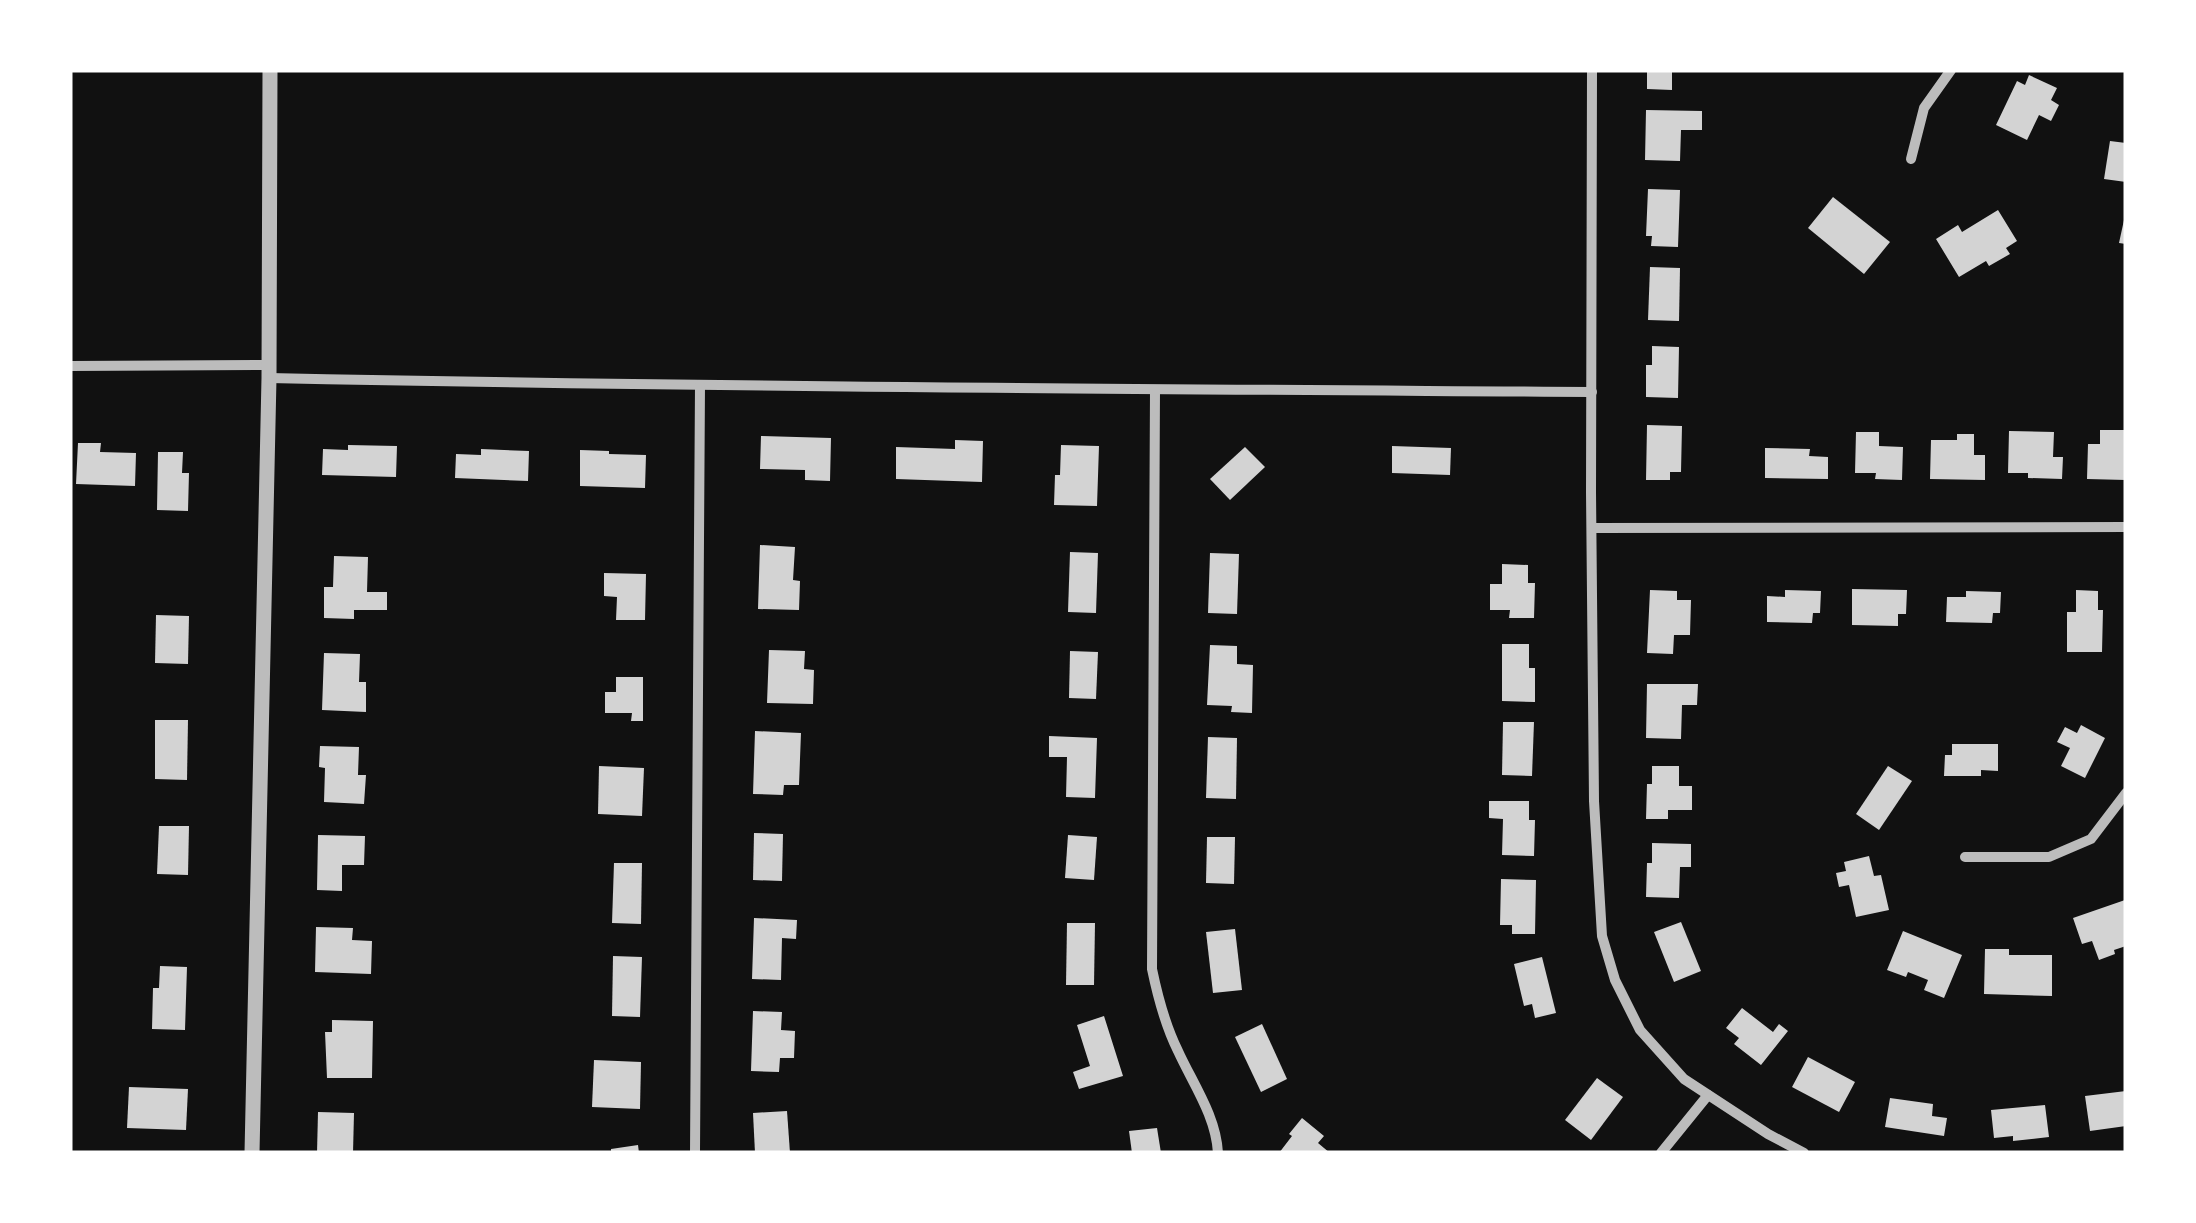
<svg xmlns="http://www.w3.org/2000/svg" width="2196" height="1223" font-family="Barlow,sans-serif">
<rect width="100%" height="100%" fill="#111"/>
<g fill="#d3d3d3">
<path d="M1647,70H1672V90L1647,89Z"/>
<path d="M2029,75L2057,88L2051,100L2059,105L2051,121L2039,115L2027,140L1996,125L2017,81L2025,85Z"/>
<path d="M1646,110L1702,111V130H1681L1680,161L1645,160Z"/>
<path d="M2110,141L2126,143V182L2104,179Z"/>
<path d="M1648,189L1680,190L1678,247L1651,246L1652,236H1646Z"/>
<path d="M1833,197L1890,242L1864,274L1808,228Z"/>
<path d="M1998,210L2017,241L2006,248L2010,254L1989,266L1986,261L1959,277L1936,239L1958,225L1962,232Z"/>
<path d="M2124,220H2126V244L2119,243Z"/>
<path d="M1650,267L1680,268L1679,321L1648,320Z"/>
<path d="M1652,346L1679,347L1678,398L1646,397V365H1652Z"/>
<path d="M1647,425L1682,426L1681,472H1670V480H1646Z"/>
<path d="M2100,430H2126V480L2087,479L2088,444H2100Z"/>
<path d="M2009,431L2054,432L2053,457H2063L2062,479L2028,478V473H2008Z"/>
<path d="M1856,432H1879V446L1903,447L1902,480L1875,479L1876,473H1855Z"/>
<path d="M1957,434H1974V455H1985V480L1930,479L1931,440H1957Z"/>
<path d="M761,436L831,438L830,481L805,480V470L760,469Z"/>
<path d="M955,440L983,441L982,482L896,479V447L955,449Z"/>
<path d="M78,443H101L100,452L136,453L135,486L76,484Z"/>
<path d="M348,445L397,446L396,477L322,475L323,449L348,450Z"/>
<path d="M1061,445L1099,446L1097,506L1054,505L1055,475H1060Z"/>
<path d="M1392,446L1451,448L1450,475L1392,473Z"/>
<path d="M1245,447L1265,467L1230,500L1210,479Z"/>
<path d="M1765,448L1810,449L1809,456L1828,457V479L1765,478Z"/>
<path d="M481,449L529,451L528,481L455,478L456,454L481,455Z"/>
<path d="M580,450L609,451V454L646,455L645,488L580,486Z"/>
<path d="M158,452H183L182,473H189L188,511L157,510Z"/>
<path d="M760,545L795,547L793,580L800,581L799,610L758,609Z"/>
<path d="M1070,552L1098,553L1096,613L1068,612Z"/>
<path d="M1210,553L1239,554L1237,614L1208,613Z"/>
<path d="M334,556L368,557L367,592H387V610H354V619L324,618V587H333Z"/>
<path d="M1502,564L1528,565V583H1535L1534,618H1509L1510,610H1490V584H1502Z"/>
<path d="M604,573L646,574L645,620H616L617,597L604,596Z"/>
<path d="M1852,589L1907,590L1906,614H1898V626L1852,625Z"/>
<path d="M1650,590L1677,591V600H1691L1690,635H1674L1673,654L1647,653Z"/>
<path d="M1785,590L1821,591L1820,613H1813L1812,623L1767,622V596L1785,597Z"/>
<path d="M2076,590L2098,591V610H2103L2102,652H2067V612H2076Z"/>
<path d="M1966,591L2001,592L2000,613H1993L1992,623L1946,622L1947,597H1966Z"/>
<path d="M156,615L189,616L188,664L155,663Z"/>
<path d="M1502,644H1529V668H1535V702L1502,701Z"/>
<path d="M1210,645L1237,646V664L1253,665L1252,713L1231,712L1232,706L1207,705Z"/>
<path d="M769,650L805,651L804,669L814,670L813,704L767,703Z"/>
<path d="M1070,651L1098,652L1096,699L1069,698Z"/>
<path d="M324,653L360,654L359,682H366V712L322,710Z"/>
<path d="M616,677H643V721H631L632,713H605V692H616Z"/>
<path d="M1647,684H1698L1697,705H1682L1681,739L1646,738Z"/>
<path d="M155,720H188L187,780L155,779Z"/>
<path d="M1503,722H1534L1532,776L1502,775Z"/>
<path d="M2081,725L2105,738L2085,778L2061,766L2070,748L2057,742L2065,727L2077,733Z"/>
<path d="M755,731L801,733L799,785H784L783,795L753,794Z"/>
<path d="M1049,736L1097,738L1095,798L1066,797L1067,757H1049Z"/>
<path d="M1208,737L1237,738L1236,799L1206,798Z"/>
<path d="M1952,744H1998V771L1981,770V776H1944L1945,755H1952Z"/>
<path d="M320,746L359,747L358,775H366L364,804L324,802L325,768L319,767Z"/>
<path d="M599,766L644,768L642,816L598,814Z"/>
<path d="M1652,766H1679V786H1692V810H1668V819H1646L1647,784H1652Z"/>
<path d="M1888,766L1912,781L1879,830L1856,814Z"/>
<path d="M1489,801H1529V820H1535L1534,856L1502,855L1503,819L1489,818Z"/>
<path d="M159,826H189L188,875L157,874Z"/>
<path d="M754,833L783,834L782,881L753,880Z"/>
<path d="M318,835L365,836L364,865H342V891L317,890Z"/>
<path d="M1068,835L1097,837L1094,880L1065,878Z"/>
<path d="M1207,837H1235L1234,884L1206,883Z"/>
<path d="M1652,843L1691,844V867H1680L1679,898L1646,897L1647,863H1652Z"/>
<path d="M1869,856L1874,876L1881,875L1889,910L1856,917L1849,885L1839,887L1836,873L1846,871L1844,862Z"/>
<path d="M614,863H642L641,924L612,923Z"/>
<path d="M1501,879L1536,880L1535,934H1512V925H1500Z"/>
<path d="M2125,900L2126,946L2114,950L2115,954L2099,960L2092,941L2082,944L2073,918Z"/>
<path d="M754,918L797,920L796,939L782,938L781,980L752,979Z"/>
<path d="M1681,922L1701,971L1674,982L1654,932Z"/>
<path d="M1067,923H1095L1094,985H1066Z"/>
<path d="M316,927L353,928L352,940L372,941L371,974L315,972Z"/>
<path d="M1235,929L1242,990L1213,993L1206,932Z"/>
<path d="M1903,931L1962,955L1944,998L1924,990L1928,980L1908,972L1906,977L1887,970Z"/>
<path d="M1985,949H2009V955H2052V996L1984,994Z"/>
<path d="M613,956L642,957L640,1017L612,1016Z"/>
<path d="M1542,957L1556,1013L1535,1018L1532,1004L1524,1006L1514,964Z"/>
<path d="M160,966L187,967L185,1030L152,1029L153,988H159Z"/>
<path d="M1742,1008L1773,1032L1779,1024L1788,1031L1761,1065L1734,1044L1739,1038L1726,1028Z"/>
<path d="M753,1011L782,1012L781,1030L795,1031L794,1058H780L779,1072L751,1071Z"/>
<path d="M1104,1016L1123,1076L1079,1089L1073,1072L1090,1066L1077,1025Z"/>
<path d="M332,1020L373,1021L372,1078H327L325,1032H332Z"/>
<path d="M1262,1024L1287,1079L1261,1092L1235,1037Z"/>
<path d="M1808,1057L1855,1082L1839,1112L1792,1087Z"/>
<path d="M594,1060L641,1062L640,1109L592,1107Z"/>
<path d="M1597,1078L1623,1097L1591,1140L1565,1120Z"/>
<path d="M129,1087L188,1089L186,1130L127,1128Z"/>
<path d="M2126,1091V1126L2090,1131L2085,1096Z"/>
<path d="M1890,1098L1933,1104L1932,1116L1947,1118L1944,1136L1885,1127Z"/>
<path d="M2045,1105L2049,1137L2013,1141V1136L1994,1138L1991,1110Z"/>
<path d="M787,1111L790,1153H755L753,1113Z"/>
<path d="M318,1112L354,1113L353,1153H317Z"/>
<path d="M1302,1118L1324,1136L1318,1143L1330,1153H1279L1292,1136L1289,1134Z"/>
<path d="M1157,1128L1161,1153H1132L1129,1131Z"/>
<path d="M638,1145L639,1153H611V1149Z"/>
</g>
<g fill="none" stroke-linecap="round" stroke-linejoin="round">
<g stroke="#bcbcbc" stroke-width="10">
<path d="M1592,70L1591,492L1594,801L1602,936L1615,980L1640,1030L1684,1079L1768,1134L1804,1153"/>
<path d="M1911,159L1924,108L1951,70"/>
<path d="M70,366L269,365"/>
<path d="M269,378C710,387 1151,389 1592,392"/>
<path d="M1155,390L1152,969C1158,998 1165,1025 1178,1051C1193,1084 1216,1116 1218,1153"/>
<path d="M1592,528L2126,527"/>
<path d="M1965,857H2049L2091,839L2126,793"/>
<path d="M695,1153L700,385"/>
<path d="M1661,1153L1708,1095"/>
</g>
<path stroke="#bcbcbc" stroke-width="15" d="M252,1153L269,378L270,70"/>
</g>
<rect width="2196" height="1223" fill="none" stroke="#ffffff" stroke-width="145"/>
</svg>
